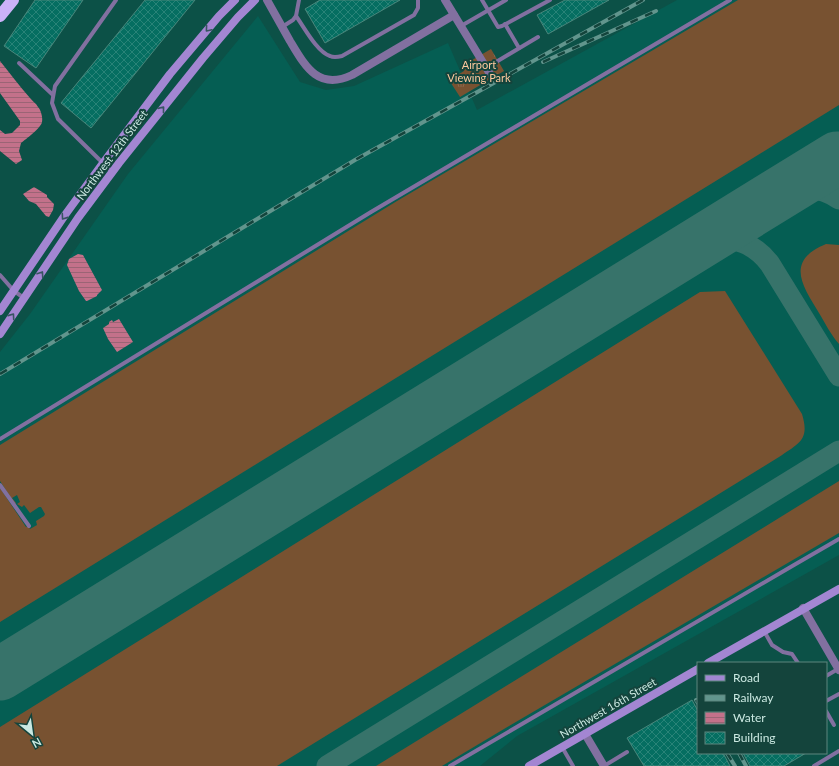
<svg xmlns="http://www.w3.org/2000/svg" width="839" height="766" font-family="Lato,sans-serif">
<defs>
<pattern id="park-tufts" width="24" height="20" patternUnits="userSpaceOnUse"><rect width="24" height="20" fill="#785231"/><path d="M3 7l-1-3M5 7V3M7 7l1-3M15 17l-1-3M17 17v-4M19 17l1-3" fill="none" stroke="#8a6b4f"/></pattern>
<pattern id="water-rules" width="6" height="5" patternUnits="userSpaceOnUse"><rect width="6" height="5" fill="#c3718a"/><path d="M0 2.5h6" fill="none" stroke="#9b6475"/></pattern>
<pattern id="building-cross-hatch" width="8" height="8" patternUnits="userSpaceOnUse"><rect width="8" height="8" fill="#056e61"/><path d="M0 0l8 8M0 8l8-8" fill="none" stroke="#288377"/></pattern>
</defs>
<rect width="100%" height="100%" fill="#0c5147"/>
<path fill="#055e53" d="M677,0H839V555L517,736L480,766H0V352L30,314L128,174L258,16L300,82L326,90L354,86L448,43L477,110Z"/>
<g fill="#785231">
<path d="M738,0H839V105L0,622V488L26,527L28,526L30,529L37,525L36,521L44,516L45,514L41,507H39L30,513L24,505L22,507L17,504L20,502L17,495L12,498L16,503L15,504L0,481V445L397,201Z"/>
<path d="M826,244L839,245V344C831,335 825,323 819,313C802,285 785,261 826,244Z"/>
<path d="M725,291L802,414C810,440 799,443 779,457L277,766H0V727L700,292Z"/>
<path d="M839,481V533L509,726L442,766H376Z"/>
</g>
<path fill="url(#park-tufts)" d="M491,49L504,71L460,97L449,80L464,71L462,66Z"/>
<g fill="url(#water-rules)">
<path d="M0,61C10,73 19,86 30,98C32,101 36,103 38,107C41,110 43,118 42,122C41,128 26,139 21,143L19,151L22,160L16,164L0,151V130L5,134L12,133L20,125V121L0,93Z"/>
<path d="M34,187L47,195V197L54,204L53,210L49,217L46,216L36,204L29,201L23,194Z"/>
<path d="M78,254L83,255L102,290L97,295V296L87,301H86L79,291L67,265L69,259Z"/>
<path d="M119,319L133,342L117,352L108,339L103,328L109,324V322L112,320L113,322Z"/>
</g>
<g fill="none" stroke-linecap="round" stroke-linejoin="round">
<g stroke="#37736a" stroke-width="21">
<path d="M766,202C793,190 812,181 839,199"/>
<path d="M683,253C692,249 701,244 709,241C733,234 756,245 770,264L839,376"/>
<path d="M327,766L839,451"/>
</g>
<path stroke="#37736a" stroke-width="53" d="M0,674L837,158"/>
</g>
<g fill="url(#building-cross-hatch)" stroke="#49867b">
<path d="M35,0H83L36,68L4,46Z"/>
<path d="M145,0H195L91,128L61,103Z"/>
<path d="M320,0H400L325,43L305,9Z"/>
<path d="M565,0H609L548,34L537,15Z"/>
<path d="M692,700L698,711V753H723L730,766H644L627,738Z"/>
<path d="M743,753H806L784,766H750Z"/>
</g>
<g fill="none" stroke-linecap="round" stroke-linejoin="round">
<g stroke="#8270a0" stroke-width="4">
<path d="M482,0L498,27L502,26L550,0"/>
<path d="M296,16C304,27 317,52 330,56C334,58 338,57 342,56L414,15L418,8V0"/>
<path d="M505,24L519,48"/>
<path d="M461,26L506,0"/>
<path d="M282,27L293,20L296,16L299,0"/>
<path d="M19,63L53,95"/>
<path d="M486,68L538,37"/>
<path d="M112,172L58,119L52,103L55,86L116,0"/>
<path d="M0,275L14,291L24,298"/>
<path d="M0,439L371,212L730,0"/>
<path d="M0,485L29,526"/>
<path d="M764,631L772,645L783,652L792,654L798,663"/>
<path d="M826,676L838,669"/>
<path d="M826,701L839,694"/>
<path d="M826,711L834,725"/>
<path d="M562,747L573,766"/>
<path d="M450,766L794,565L839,539"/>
<path d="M604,766L627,752"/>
<path d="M814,766L839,751"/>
</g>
<g stroke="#8270a0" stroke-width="8">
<path d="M267,0C275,14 282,27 290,41C305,66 318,91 352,75L454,15"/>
<path d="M445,0L490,74"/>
<path d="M803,608L839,670"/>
<path d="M585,734L604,766"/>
</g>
<g stroke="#a386d2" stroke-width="8">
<path d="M0,311L65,215L103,163L170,74L219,16L235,0"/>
<path d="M0,334L78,218L119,163L203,58L238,17L255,0"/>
<path d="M708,663L839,589"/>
<path d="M529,766L698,669"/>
</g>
<path stroke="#cbb2f8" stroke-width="12" d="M0,16L13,0"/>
<g stroke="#62958d" stroke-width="4">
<g id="rail">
<path d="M543,62L656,11"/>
<path d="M0,374L355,160L643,0"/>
<path d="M696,700L698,703"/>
<path d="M727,753L735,766"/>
<path d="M739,753L746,766"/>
</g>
</g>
<use href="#rail" stroke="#14443c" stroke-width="2.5" stroke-dasharray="8" stroke-linecap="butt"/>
</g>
<defs><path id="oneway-chevron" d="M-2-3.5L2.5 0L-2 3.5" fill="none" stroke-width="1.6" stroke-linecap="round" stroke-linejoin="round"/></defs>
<g stroke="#385462">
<use href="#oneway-chevron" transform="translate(208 29) rotate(130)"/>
<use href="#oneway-chevron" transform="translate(162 109) rotate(-51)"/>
<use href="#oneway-chevron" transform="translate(64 217) rotate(125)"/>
<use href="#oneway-chevron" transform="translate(41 274) rotate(-56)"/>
<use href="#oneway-chevron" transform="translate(12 316) rotate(-55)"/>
</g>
<g text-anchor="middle" stroke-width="4" stroke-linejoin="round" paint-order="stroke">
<g font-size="11" fill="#fec99e" stroke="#14443c">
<text x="479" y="69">Airport<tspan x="479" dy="13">Viewing Park</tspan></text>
</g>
<g font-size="11" fill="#cae8e1" stroke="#14443c">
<text transform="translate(112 155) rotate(-53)" y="4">Northwest 12th Street</text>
<text transform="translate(608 708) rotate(-30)" y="4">Northwest 16th Street</text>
</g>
</g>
<rect x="697" y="662" width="130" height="92" fill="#14443c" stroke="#5d867e"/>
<rect x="705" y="675" width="20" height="6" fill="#a386d2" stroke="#5d867e"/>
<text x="733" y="682" font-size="12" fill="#cae8e1">Road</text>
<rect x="705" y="695" width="20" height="6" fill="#62958d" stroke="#5d867e"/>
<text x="733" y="702" font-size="12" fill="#cae8e1">Railway</text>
<rect x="705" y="712" width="20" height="12" fill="url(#water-rules)" stroke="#5d867e"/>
<text x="733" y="722" font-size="12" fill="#cae8e1">Water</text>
<rect x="705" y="732" width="20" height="12" fill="url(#building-cross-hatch)" stroke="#5d867e"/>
<text x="733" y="742" font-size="12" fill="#cae8e1">Building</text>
<g transform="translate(32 734) rotate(151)" stroke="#14443c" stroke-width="3" paint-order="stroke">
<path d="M0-3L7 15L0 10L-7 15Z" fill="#cae8e1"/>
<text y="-6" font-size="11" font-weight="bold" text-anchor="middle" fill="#cae8e1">N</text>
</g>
</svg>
